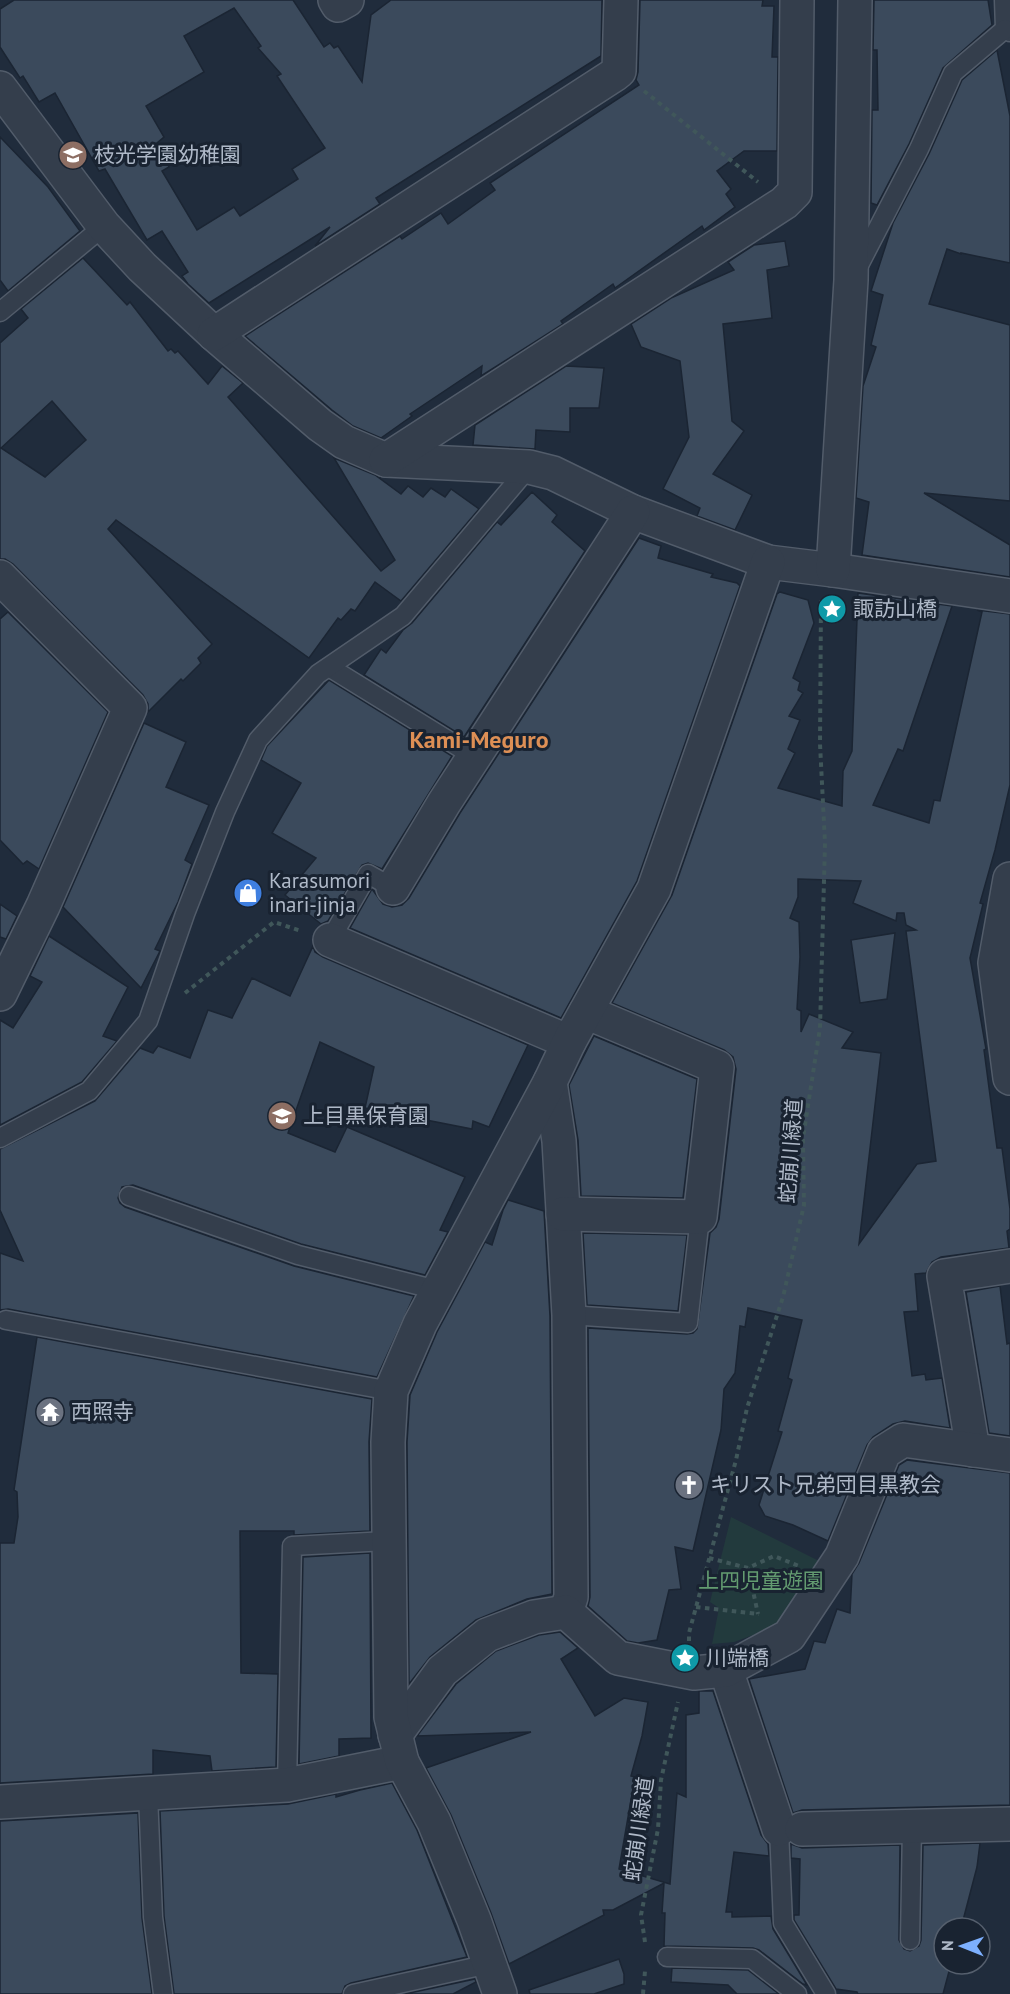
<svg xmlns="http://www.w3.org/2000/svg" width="1010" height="1994" font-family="'PT Sans','Noto Sans JP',sans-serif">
<rect width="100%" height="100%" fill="#202c3c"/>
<path fill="#223a3d" d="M731,1517L825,1564L783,1624L734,1642L712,1644L719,1608L710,1602Z"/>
<g fill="#3b4a5c" stroke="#1b2533" stroke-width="1.5" fill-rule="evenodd">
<path d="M14,0H293L324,47L330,43L334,48L338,46L362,82L371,15L391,0H602L601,56L376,198L380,204L315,246L330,227L209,303L188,284L182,276L188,272L162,231L147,240L105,169L99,171L55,93L39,102L23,76L20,78L0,47V9ZM234,8L261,46L258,48L281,74L277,76L325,148L292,169L298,179L240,216L234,207L197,230L162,171L169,167L157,143L164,137L146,106L204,72L184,36Z"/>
<path d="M640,0H763L762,6H774L772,57H778L777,151H744L717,171L731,189L726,194L735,207L704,230L702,226L615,288L613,284L561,321L563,324L481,376L482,366L410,414L412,416L381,438L353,426L332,410L245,336L400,236L402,239L441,213L448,224L495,190L490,183L639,85L636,80L638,72Z"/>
<path d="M874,0H988L992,25L943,68L909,144L877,205L871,203L872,110H878L877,50H873Z"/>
<path d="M997,50L1010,116V263L961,253V254L947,249L929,304L1010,325V501L924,493L1010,545V577L862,555L869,502L856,498L863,386L876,347L871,345L883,295L871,291L893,223L929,154L962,80Z"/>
<path d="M0,137L48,187L80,231L8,291L0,280Z"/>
<path d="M785,241L789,266L767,270L772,318L723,324L732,421L744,431L713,474L752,495L735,530L697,516L700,508L663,489L689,437L680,361L641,347L631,324L671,298L734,270L728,262L754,245Z"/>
<path d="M83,258L127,305L130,302L168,351L171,349L175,353L178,351L208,384L222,366L243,383L228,397L381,571L395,560L334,458L375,475L401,494L408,486L423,497L431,488L445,497L451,489L479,509L401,601L375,582L355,611L351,609L341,620L338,618L309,658L116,520L108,529L212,644L198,658L201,663L183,681L181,679L148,712V704L143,695L13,564L5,559H0V343L28,318L21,309ZM52,401L86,440L45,477L1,448Z"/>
<path d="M566,366L604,368L599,408H570V432L536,430L535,449L473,445L475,425Z"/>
<path d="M532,492L557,515L552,522L585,551L464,737L364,675L381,649L386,653L403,630L412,623L497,522L501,525Z"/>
<path d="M639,538L661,546L658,558L713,574L711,577L737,583L740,586L637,881L561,1018L350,928L372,889L383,904L392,907L402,905L409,898L460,813Z"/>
<path d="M780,592L808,600L814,623L793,678L800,682L798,690L803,693L789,716L800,720L788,749L795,753L778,788L842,806L843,771L852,751L858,593L952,606L903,751L898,749L873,805L929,823L934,800L940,801L982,612L977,610L1010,614V785L995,850L980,903L983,904L970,958L986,1049L984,1050L997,1148H1002L1010,1209V1229L1007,1231L1009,1248L941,1257L932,1262L926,1273L915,1274L918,1311L904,1312L912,1376L925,1374L926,1380L942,1378L950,1428L905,1421L893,1424L873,1437L867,1445L828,1541L793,1525L765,1516L759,1505L782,1432L778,1431L792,1380L788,1378L802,1320L748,1308L745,1327L740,1326L735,1373L724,1389L721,1430L693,1551L675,1547L681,1589L669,1590L657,1640L638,1643L627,1641L588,1606L590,1597L588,1328L687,1334L693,1333L697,1329L710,1233L716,1227L719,1219L736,1069L733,1057L724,1050L612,1003L672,895L777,594ZM798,879L861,881L853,903L896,921L897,913H904L906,925L916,930L906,931L936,1161L917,1164L859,1244L881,1053L842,1048L853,1032L809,1014L801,1032V1011L797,1009L800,957L799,922L790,918L798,897Z"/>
<path d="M8,612L108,712L39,869L27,861L23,864L0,840V619Z"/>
<path d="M329,680L452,756L382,869L368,863L362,865L328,921L321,924L285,895L316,858L272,833L301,783L261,760L267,746Z"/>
<path d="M144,723L186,742L166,787L209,805L185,860L192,864L178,902L155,949L160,951L141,988L63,907Z"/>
<path d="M0,904L17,916L6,939L0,937Z"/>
<path d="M895,933L887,999L860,1003L851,940Z"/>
<path d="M49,936L128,987L103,1036L117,1041L82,1082L0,1125V1020L13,1028L42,982L30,976Z"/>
<path d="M313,946L315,952L323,957L528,1045L489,1127L473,1121L472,1129L365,1108L374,1067L320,1042L288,1133L335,1152L347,1127L465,1177L440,1230L448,1232L425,1275L301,1244L133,1185L122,1187L118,1198L120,1203L125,1207L294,1266L414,1296L377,1377L8,1309L0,1310V1253L23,1261L0,1210V1149L95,1101L140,1048L153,1053L158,1046L190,1058L208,1010L232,1018L252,978L290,996Z"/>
<path d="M594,1036L697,1079L683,1198L581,1196L578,1140L569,1085Z"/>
<path d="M508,1200L544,1211L550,1316L552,1594L527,1599L476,1620L430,1657L409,1684L407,1442L410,1395L437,1332L485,1242L492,1245L503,1210Z"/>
<path d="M583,1233L687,1235L678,1311L587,1305Z"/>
<path d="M1000,1286L1007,1344L1010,1343V1436L989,1433L966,1292Z"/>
<path d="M37,1337L372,1399L369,1442L370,1531L294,1535V1531H240L241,1673L278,1674L276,1767L212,1771L210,1756L153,1750V1774L0,1783V1543H14L18,1517L17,1492L14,1490Z"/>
<path d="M907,1460L1010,1473V1805L802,1810L793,1813L749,1679L805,1669L814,1641L825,1643L837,1609L850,1613L852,1574L859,1563L899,1465Z"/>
<path d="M370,1553L371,1738L339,1739V1756L299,1764L303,1557Z"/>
<path d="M560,1632L578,1648L561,1659L595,1716L624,1698L648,1702L642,1736L631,1776L635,1777L619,1869L670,1884L677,1793L686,1797V1715L699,1713V1691H713L761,1835L768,1844L769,1856L734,1852L726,1912H732V1917L771,1916L773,1929L807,1985L803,1984L759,1950L753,1948L664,1946L665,1913H662L664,1883L613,1910H603L604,1915L509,1964L491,1913L451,1815L426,1768L531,1732L417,1736L456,1684L496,1651L539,1635Z"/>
<path d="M392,1783L417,1830L467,1957L351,1983L345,1986L342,1994H174L164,1916L160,1811L288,1804L336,1794V1797L360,1790Z"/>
<path d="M138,1813L142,1918L152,1994H0V1821Z"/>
<path d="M980,1843L977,1867L961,1928H944V1964H951L943,1994H858L857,1992L836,1989L794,1920V1915H799L800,1859L791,1858V1844L802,1848L900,1845L899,1940L904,1949L910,1951L919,1946L921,1940L923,1845Z"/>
<path d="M619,1959L624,1974V1984L594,1994H530L529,1990Z"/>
<path d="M672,1968L748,1970L779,1994H737L728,1985L671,1982Z"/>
<path d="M475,1979L476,1982L453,1994H405Z"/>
</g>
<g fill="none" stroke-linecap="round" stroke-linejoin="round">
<g stroke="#525c6a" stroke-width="21">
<g id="service">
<path d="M1004,0L1005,29L1010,32"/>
<path d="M858,267L919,149L953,73L1005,29"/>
<path d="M0,312L104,226"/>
<path d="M329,667L475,757"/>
<path d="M330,940L368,874L393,888"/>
<path d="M0,1138L89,1091L148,1021L185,914L225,812L258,740L318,674L403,616L529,467"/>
<path d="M129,1196L298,1255L437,1290"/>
<path d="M569,1315L688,1323L700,1217"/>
<path d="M6,1320L391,1391"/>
<path d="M287,1785L292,1546L387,1541"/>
<path d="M148,1794L153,1917L163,1994"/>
<path d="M779,1829L783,1923L826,1994"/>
<path d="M910,1940L912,1826"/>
<path d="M667,1957L752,1959L797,1994"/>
<path d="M353,1994L489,1964"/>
</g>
</g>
<g stroke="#525c6a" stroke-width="36">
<g id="minor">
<path d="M335,0L338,5L347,0"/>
<path d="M0,88L104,226L142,267L214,334L320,425L344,442L386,460L529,467L553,473L633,512L768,562L833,570L1010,596"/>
<path d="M214,334L614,75L619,71L621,0"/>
<path d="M386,460L784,203L795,192L797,0"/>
<path d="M833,570L851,280L855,0"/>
<path d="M0,577L130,708L43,906L0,994"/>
<path d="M1010,879L995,963L1010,1078"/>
<path d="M393,888L444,803L633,512"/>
<path d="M330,940L569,1042"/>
<path d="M550,1082L559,1141L569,1315L571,1597L566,1612"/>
<path d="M563,1214L700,1217L717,1067L586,1012"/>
<path d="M973,1450L944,1276L1010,1266"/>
<path d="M726,1670L779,1829"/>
<path d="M395,1735L442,1671L487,1635L534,1617L566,1612L618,1658L694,1673L726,1670L789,1636L842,1556L884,1452L903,1440L1010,1455"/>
<path d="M0,1802L287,1785L402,1762"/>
<path d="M802,1829L1010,1824"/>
<path d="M500,1994L474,1920L434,1822L402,1762L391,1717L388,1442L391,1391L420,1324L550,1082L569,1042L654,889L768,562"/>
</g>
</g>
<g stroke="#40575a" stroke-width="4" stroke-dasharray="4.5 4.5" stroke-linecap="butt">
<path d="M644,91L758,182"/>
<path d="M185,993L274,922L301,931"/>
<path d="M709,1558L748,1568L774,1556L799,1566"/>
<path d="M748,1568L758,1614"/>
<path d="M696,1607L759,1614"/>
<path d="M689,1641V1633L736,1460L747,1408L783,1297L804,1205L803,1138L820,1028L825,843L820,744L821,600"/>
<path d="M645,1942L641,1915L658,1829L661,1780L678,1702"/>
<path d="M643,1994L645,1971"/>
</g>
<use href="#service" stroke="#343e4c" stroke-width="18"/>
<use href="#minor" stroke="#343e4c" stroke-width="33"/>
</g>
<defs>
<g id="school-disc" transform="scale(1.5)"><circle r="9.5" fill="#8d6e63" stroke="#192331"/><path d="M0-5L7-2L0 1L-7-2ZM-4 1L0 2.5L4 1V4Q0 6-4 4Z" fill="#fff"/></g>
<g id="sight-disc" transform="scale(1.5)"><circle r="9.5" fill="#0f9aa8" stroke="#192331"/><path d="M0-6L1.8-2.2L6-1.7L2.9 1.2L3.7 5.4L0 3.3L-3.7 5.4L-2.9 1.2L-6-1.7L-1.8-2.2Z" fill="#fff"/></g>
<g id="shop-disc" transform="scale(1.5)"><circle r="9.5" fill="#3f7fe0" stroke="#192331"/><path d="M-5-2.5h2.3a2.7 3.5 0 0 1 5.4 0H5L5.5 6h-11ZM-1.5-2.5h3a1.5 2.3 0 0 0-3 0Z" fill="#fff"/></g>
<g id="temple-disc" transform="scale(1.5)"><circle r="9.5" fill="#6b7280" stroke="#192331"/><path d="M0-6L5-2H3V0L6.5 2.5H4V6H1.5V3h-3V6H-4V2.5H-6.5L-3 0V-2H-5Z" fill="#fff"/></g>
<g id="church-disc" transform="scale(1.5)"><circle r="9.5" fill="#6b7280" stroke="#192331"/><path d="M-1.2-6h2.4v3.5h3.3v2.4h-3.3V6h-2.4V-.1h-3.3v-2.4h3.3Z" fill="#fff"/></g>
</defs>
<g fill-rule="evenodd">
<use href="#school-disc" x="73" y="155"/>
<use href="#sight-disc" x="832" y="609"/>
<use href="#shop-disc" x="248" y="893"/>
<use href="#school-disc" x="282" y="1116"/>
<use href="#temple-disc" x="50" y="1412"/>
<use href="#church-disc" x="689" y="1485"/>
<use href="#sight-disc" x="685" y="1658"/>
</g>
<g text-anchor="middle" stroke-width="6" stroke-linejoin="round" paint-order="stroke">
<g font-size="21" fill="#afb9c8" stroke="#192331" text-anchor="start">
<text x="94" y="162">枝光学園幼稚園</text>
<text x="853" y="616">諏訪山橋</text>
<text x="269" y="888">Karasumori<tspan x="269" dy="24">inari-jinja</tspan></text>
<text x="303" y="1123">上目黒保育園</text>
<text x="71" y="1419">西照寺</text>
<text x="710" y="1492">キリスト兄弟団目黒教会</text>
<text x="706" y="1665">川端橋</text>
</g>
<g font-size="21" fill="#afb9c8" stroke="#192331">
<text transform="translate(791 1151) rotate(-86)" y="7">蛇崩川緑道</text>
<text transform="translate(639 1829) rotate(-82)" y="7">蛇崩川緑道</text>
</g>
<g font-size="21" fill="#639b70" stroke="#192331">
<text x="761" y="1588">上四児童遊園</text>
</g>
<g font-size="24" font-weight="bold" fill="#dd8f55" stroke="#192331">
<text x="479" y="748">Kami-Meguro</text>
</g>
</g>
<g transform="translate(962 1946) rotate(271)"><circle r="28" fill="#192331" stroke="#555f6d" stroke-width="1.5"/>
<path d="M0-4.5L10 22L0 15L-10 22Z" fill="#7db0ff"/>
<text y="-9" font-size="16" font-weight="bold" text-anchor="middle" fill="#afb9c8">N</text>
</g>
</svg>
